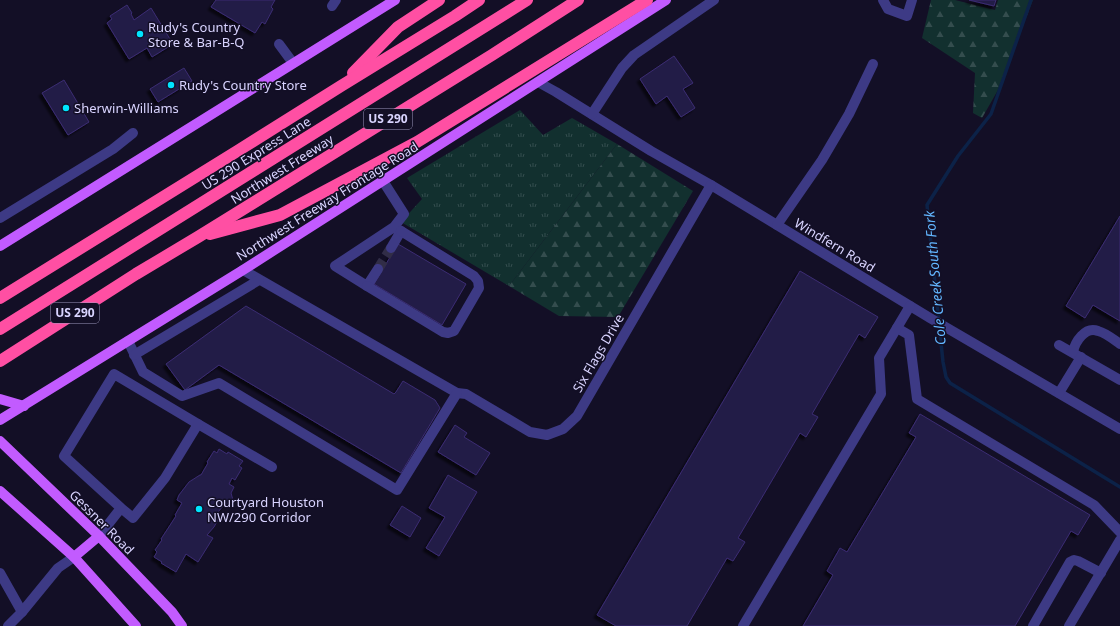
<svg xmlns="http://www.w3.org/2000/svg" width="1120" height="626" font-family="'Noto Sans',sans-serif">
<defs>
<pattern id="grass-tufts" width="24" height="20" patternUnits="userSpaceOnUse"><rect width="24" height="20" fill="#12302f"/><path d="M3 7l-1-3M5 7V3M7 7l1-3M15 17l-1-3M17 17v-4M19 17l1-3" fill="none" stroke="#344d4e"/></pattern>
<pattern id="forest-firs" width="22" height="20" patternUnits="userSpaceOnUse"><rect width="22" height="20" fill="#12302f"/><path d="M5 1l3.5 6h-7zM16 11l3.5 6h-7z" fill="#344d4e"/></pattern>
<filter id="shadow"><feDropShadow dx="-3" dy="3" stdDeviation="1" flood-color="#0009"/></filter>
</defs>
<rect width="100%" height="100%" fill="#130f26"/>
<path fill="url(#grass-tufts)" d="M520,110L543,135L572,118L617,144L509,286L401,222L422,199L407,178Z"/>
<g fill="url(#forest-firs)">
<path d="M931,0H955L995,10L998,0H1033L998,90L982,118L973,113L975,73L922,38Z"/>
<path d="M617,144L693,191L618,317L559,316L509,286Z"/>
</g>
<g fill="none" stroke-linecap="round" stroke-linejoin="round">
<path stroke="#0c2248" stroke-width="3.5" d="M1031,0L991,114L958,156L927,205L943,362L946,377L950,383L1120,487"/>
</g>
<g fill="#241b47" stroke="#3b2d73" filter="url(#shadow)">
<path d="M216,0H275L271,7L273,9L265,24L262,22L255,33L211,7Z"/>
<path d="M969,0H996L994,6Z"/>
<path d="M127,5L132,13L131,14L134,20L151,8L173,44L152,57L147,48L129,59L107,23L112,19L110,16Z"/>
<path d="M674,56L693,83L683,89L695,108L681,117L667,96L656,104L640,79Z"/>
<path d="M184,68L192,81L158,102L150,89Z"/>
<path d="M64,80L89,122L68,135L42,93Z"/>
<path d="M1120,216V321L1093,305L1085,318L1066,306Z"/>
<path d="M398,244L466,284L442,325L374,284Z"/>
<path d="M800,271L878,317L865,338L859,334L812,414L818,417L806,437L800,433L738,538L745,542L733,561L727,558L687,626H616L597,615Z"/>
<path d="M246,306L394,394L396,392L403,381L435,400L440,408L401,473L219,365L185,390L166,364Z"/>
<path d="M920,414L1090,515L1078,535L1071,531L1015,626H803L833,575L827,571L840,548L847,552L916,437L909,433Z"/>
<path d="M455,425L467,433L464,437L490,453L476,475L438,452Z"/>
<path d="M219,449L227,454L228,452L243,461L239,466L242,468L235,480L232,478L229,484L234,487L231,493L233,500L222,507L215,516L219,518L214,527L207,535L213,538L198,562L186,554L176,572L161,563L162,562L154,557L157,552L155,550L162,540L161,539L176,516L175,515L182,503L177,500L179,495L189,482L200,475H201L208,463L207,462L214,451L217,453Z"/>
<path d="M448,475L477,492L439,556L426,548L445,517L429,508Z"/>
<path d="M402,506L421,518L410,537L390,525Z"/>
</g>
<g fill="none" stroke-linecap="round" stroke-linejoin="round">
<path stroke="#312d47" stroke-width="10" stroke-dasharray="10 5" stroke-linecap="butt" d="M378,269L391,248"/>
<g stroke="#3d3a85" stroke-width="10">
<path d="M883,0L888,9L907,16L912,0"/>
<path d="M332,6L336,0"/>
<path d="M279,44L293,63"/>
<path d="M538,82L556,92L651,151L711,185L930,318L1120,429"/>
<path d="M592,114L622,68L634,55L714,0"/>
<path d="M0,218L113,149L133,133"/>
<path d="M777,225L822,160L849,114L873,64"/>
<path d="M391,248L401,231L396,229"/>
<path d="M378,269L367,286L335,266L394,227L404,214L383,181"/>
<path d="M243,270L457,393L466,394L530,432L547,435L563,429L577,416L711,185"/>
<path d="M367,286L443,332L448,333L454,331L479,288L478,281L474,276L401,231"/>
<path d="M897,328L909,335L917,399L1094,505L1120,532"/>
<path d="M128,341L143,372L182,396L219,383L397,490L457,393"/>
<path d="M1059,345L1120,380"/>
<path d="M1073,352C1075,342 1085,326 1098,331C1106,333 1113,339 1120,344"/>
<path d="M134,355L259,280"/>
<path d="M1059,393L1081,357"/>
<path d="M198,424L272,467"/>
<path d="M99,536L121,508L64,456L114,374L198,424L165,478L133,518L121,508"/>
<path d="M0,573L22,612L8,626"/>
<path d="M22,612L58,568L74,557"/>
<path d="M743,626L881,394L879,358L910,306"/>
<path d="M1033,626L1070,562L1074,560L1078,561L1101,573"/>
<path d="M1069,626L1120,540"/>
</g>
<g stroke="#c25bff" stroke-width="10">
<path d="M0,246L395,0"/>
<path d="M0,399L24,406"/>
<path d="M0,420L243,270L666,0"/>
<path d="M0,441L99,536L172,612L182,626"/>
<path d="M0,491L74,557L136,626"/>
<path d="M74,557L99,536"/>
</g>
<g stroke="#ff4fa3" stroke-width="12">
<path d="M353,73L398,27L439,0"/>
<path d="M210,234L280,215L417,142L647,0"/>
<path d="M0,298L239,150L341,86L455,16L479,0"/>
<path d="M0,329L527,0"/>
<path d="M0,361L136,274L198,237L492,55L578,0"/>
</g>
</g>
<g fill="#00e5ff" stroke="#130f26" stroke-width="1.5">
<circle cx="140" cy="34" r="4"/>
<circle cx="171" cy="85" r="4"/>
<circle cx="66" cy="108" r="4"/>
<circle cx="199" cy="509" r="4"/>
</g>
<g text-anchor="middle" stroke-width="3" stroke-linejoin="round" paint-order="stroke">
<g fill="#130f26" stroke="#9e99be" stroke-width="1">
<rect x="364" y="109" width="48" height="20" rx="3"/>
<rect x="51" y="303" width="48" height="20" rx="3"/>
</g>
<g font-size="12" font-weight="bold" fill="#d9d4ff">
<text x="388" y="123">US 290</text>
<text x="75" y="317">US 290</text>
</g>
<g font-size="13" fill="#d9d4ff" stroke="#130f26" text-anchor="start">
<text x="148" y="32">Rudy's Country<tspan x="148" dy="15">Store &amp; Bar-B-Q</tspan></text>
<text x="179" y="90">Rudy's Country Store</text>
<text x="74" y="113">Sherwin-Williams</text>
<text x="207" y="507">Courtyard Houston<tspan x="207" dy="15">NW/290 Corridor</tspan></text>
</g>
<g font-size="13" fill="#d9d4ff" stroke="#130f26">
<text transform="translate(256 153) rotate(-32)" y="5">US 290 Express Lane</text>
<text transform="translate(282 169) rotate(-32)" y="5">Northwest Freeway</text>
<text transform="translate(327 201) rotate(-32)" y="5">Northwest Freeway Frontage Road</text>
<text transform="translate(835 245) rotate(31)" y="5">Windfern Road</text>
<text transform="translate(598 353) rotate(-60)" y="5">Six Flags Drive</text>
<text transform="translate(102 522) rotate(45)" y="5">Gessner Road</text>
</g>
<g font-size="14" font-style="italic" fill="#62b6ff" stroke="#130f26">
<text transform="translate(935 278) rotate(-95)" y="5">Cole Creek South Fork</text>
</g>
</g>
</svg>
